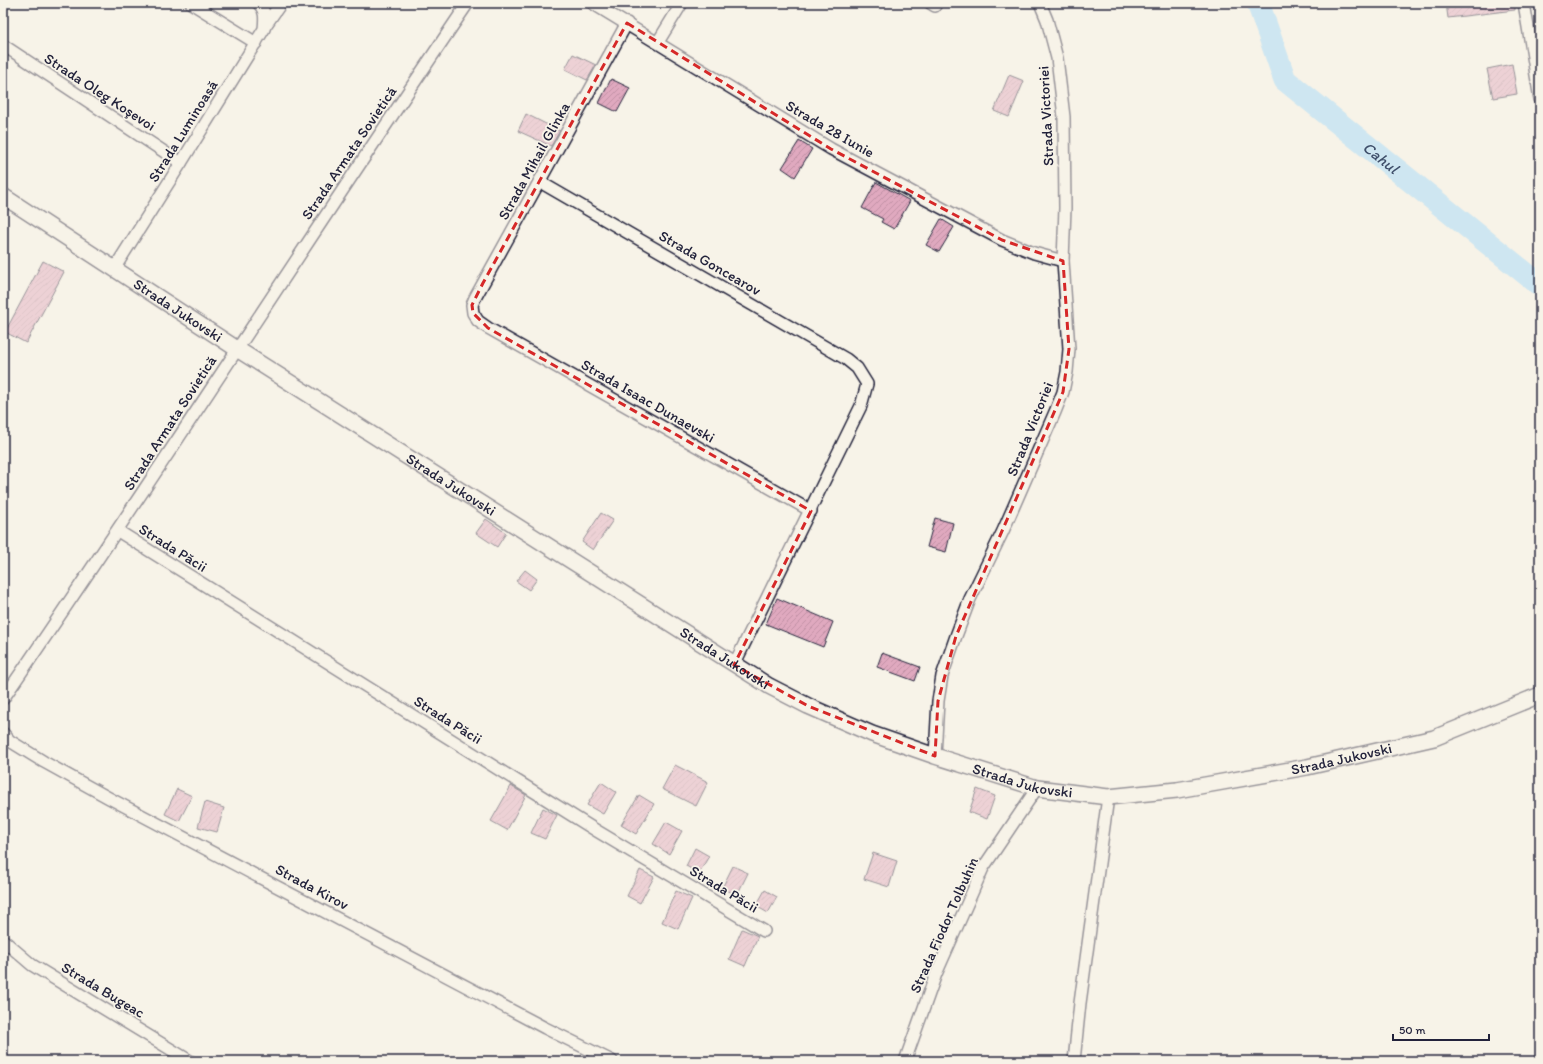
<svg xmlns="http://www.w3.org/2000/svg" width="1543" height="1064" font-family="Itim,sans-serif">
<defs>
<pattern id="building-hatch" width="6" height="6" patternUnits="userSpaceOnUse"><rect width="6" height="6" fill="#e0a9bf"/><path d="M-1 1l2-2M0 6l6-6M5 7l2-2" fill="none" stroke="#c091a5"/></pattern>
</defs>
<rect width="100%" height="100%" fill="#f7f3e8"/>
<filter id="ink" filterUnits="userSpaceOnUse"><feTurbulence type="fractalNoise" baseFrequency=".025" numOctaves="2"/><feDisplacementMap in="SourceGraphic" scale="8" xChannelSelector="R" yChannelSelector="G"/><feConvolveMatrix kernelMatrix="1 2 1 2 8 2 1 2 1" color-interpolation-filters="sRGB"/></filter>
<g filter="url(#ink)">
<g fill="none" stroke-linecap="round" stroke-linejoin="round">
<path stroke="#9cd8fc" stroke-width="23" id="s1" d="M1258,3L1285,80L1540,285"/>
</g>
<g fill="url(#building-hatch)" stroke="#22223b">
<path d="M1446,3H1515V10L1448,18Z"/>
<path d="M573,54L596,65L587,80L565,69Z"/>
<path d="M1512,64L1517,94L1493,98L1487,69Z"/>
<path d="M1009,75L1024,81L1009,117L994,111Z"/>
<path d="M611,79L630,88L617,112L599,103Z"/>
<path d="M526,114L560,131L551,146L518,131Z"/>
<path d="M799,141L812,149L795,177L782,168Z"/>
<path d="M876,182L910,201L894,229L881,222L883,219L862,208Z"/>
<path d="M941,219L954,227L939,252L926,245Z"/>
<path d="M43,261L64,272L26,343L5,332Z"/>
<path d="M601,513L613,520L593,550L582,542Z"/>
<path d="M935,518L953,523L946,552L927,547Z"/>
<path d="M486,519L506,533L497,547L476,533Z"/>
<path d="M525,570L537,579L529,590L516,581Z"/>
<path d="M777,598L833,622L823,647L766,624Z"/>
<path d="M882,653L920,667L915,681L877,667Z"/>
<path d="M675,765L708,782L696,806L662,789Z"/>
<path d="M601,782L616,792L603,814L587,805Z"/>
<path d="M511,786L526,795L507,830L491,821Z"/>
<path d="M177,789L192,796L179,821L165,814Z"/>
<path d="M977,789L995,796L987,819L969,812Z"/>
<path d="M639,795L654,804L636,834L621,825Z"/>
<path d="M205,802L224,808L217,832L198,827Z"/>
<path d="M543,808L557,815L545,839L531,833Z"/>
<path d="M666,822L682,831L669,854L653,844Z"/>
<path d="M695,848L709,856L699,873L686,866Z"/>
<path d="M873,853L897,861L889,887L864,879Z"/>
<path d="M733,866L748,873L737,895L722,888Z"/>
<path d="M640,870L654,877L640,903L627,896Z"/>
<path d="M765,890L777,897L768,913L756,906Z"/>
<path d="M676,891L692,898L678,929L662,922Z"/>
<path d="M742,929L758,936L745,966L729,959Z"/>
</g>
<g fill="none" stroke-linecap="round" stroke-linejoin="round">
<g stroke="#22223b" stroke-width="14">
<g id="street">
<path d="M191,3L256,43"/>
<path d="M592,3L831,149L1002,240L1034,253L1063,261"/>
<path d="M930,3L935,6"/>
<path d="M1524,3L1540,99"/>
<path d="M627,23L475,298L472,305L473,313L478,321L488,328L811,511"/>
<path d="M265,26L281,3"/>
<path d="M658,42L682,3"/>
<path d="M3,45L181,163"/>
<path d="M540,182L846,359L857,368L867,384L861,406L734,665"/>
<path d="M114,269L181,163L264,29C265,19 266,10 258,3"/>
<path d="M118,531L597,831L764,931"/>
<path d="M3,699C161,469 311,234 468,3"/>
<path d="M3,733L10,741L44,762L109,798L545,1028L612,1061"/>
<path d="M935,756L938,701L942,676L956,636L970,599L1003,531L1055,412L1063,392L1067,372L1069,349L1063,261L1065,208L1064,117L1057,58L1047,20L1040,3"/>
<path d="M3,940L32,965L190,1061"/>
<path d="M905,1061L936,974L983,868L1037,788"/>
<path d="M1074,1061L1080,1003L1108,797"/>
</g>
</g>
<g stroke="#22223b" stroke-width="18">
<g id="secondary">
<path id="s2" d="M3,196L237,349L769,686L808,706L872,734L935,756L1037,788L1108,797L1177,790L1307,767L1434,738L1540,695"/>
</g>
</g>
<use href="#street" stroke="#f7f3e8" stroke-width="11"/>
<use href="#secondary" stroke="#f7f3e8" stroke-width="15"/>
</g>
</g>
<path d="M0 0H1543V1064H0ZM627,23L831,149L1002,240L1063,261L1069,349L1063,392L956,636L938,701L935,756L808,706L734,665L811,511L488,328L473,313L472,305L483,283Z" fill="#f7f3e8" fill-opacity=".55" fill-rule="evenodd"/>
<path fill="none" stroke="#d62828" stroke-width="3" stroke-dasharray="8 5" stroke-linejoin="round" d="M627,23L831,149L1002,240L1063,261L1069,349L1063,392L956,636L938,701L935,756L808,706L734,665L811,511L488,328L473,313L472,305L483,283Z"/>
<g text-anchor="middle" stroke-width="3.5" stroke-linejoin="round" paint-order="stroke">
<g font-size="15" fill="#22223b" stroke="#f7f3e8">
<text transform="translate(100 92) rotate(33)" y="5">Strada Oleg Koşevoi</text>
<text transform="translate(1046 116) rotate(-93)" y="5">Strada Victoriei</text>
<text transform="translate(830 129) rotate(30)" y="5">Strada 28 Iunie</text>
<text transform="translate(183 131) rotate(-58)" y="5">Strada Luminoasă</text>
<text transform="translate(349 153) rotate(-56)" y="5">Strada Armata Sovietică</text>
<text transform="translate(534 161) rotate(-61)" y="5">Strada Mihail Glinka</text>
<text transform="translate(710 263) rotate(30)" y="5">Strada Goncearov</text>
<text dy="5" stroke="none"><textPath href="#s2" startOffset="209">Strada Jukovski</textPath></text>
<text transform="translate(648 401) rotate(30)" y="5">Strada Isaac Dunaevski</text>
<text transform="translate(170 423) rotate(-57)" y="5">Strada Armata Sovietică</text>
<text transform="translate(1030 429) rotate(-68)" y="5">Strada Victoriei</text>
<text dy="5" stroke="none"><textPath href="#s2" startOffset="533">Strada Jukovski</textPath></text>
<text transform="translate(173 548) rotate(32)" y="5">Strada Păcii</text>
<text dy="5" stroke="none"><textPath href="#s2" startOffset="857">Strada Jukovski</textPath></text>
<text transform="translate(448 720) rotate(32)" y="5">Strada Păcii</text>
<text dy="5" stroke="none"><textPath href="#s2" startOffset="1505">Strada Jukovski</textPath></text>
<text dy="5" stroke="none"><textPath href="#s2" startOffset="1181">Strada Jukovski</textPath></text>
<text transform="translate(312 887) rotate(28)" y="5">Strada Kirov</text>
<text transform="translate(724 889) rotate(31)" y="5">Strada Păcii</text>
<text transform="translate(944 925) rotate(-66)" y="5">Strada Fiodor Tolbuhin</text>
<text transform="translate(103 990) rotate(31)" y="5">Strada Bugeac</text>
</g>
<g font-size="16" font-style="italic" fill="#40506b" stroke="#f7f3e8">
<text dy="6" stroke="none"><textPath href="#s1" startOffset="205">Cahul</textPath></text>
</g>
</g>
<rect width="1543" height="1064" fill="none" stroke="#f7f3e8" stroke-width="16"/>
<rect x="8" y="8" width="1527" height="1048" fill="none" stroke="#22223b" stroke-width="1.5" filter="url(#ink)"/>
<path d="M1393 1034v6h96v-6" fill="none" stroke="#22223b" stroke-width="2"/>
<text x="1399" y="1034" font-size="12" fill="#22223b" stroke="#f7f3e8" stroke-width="3" paint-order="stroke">50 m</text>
</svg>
